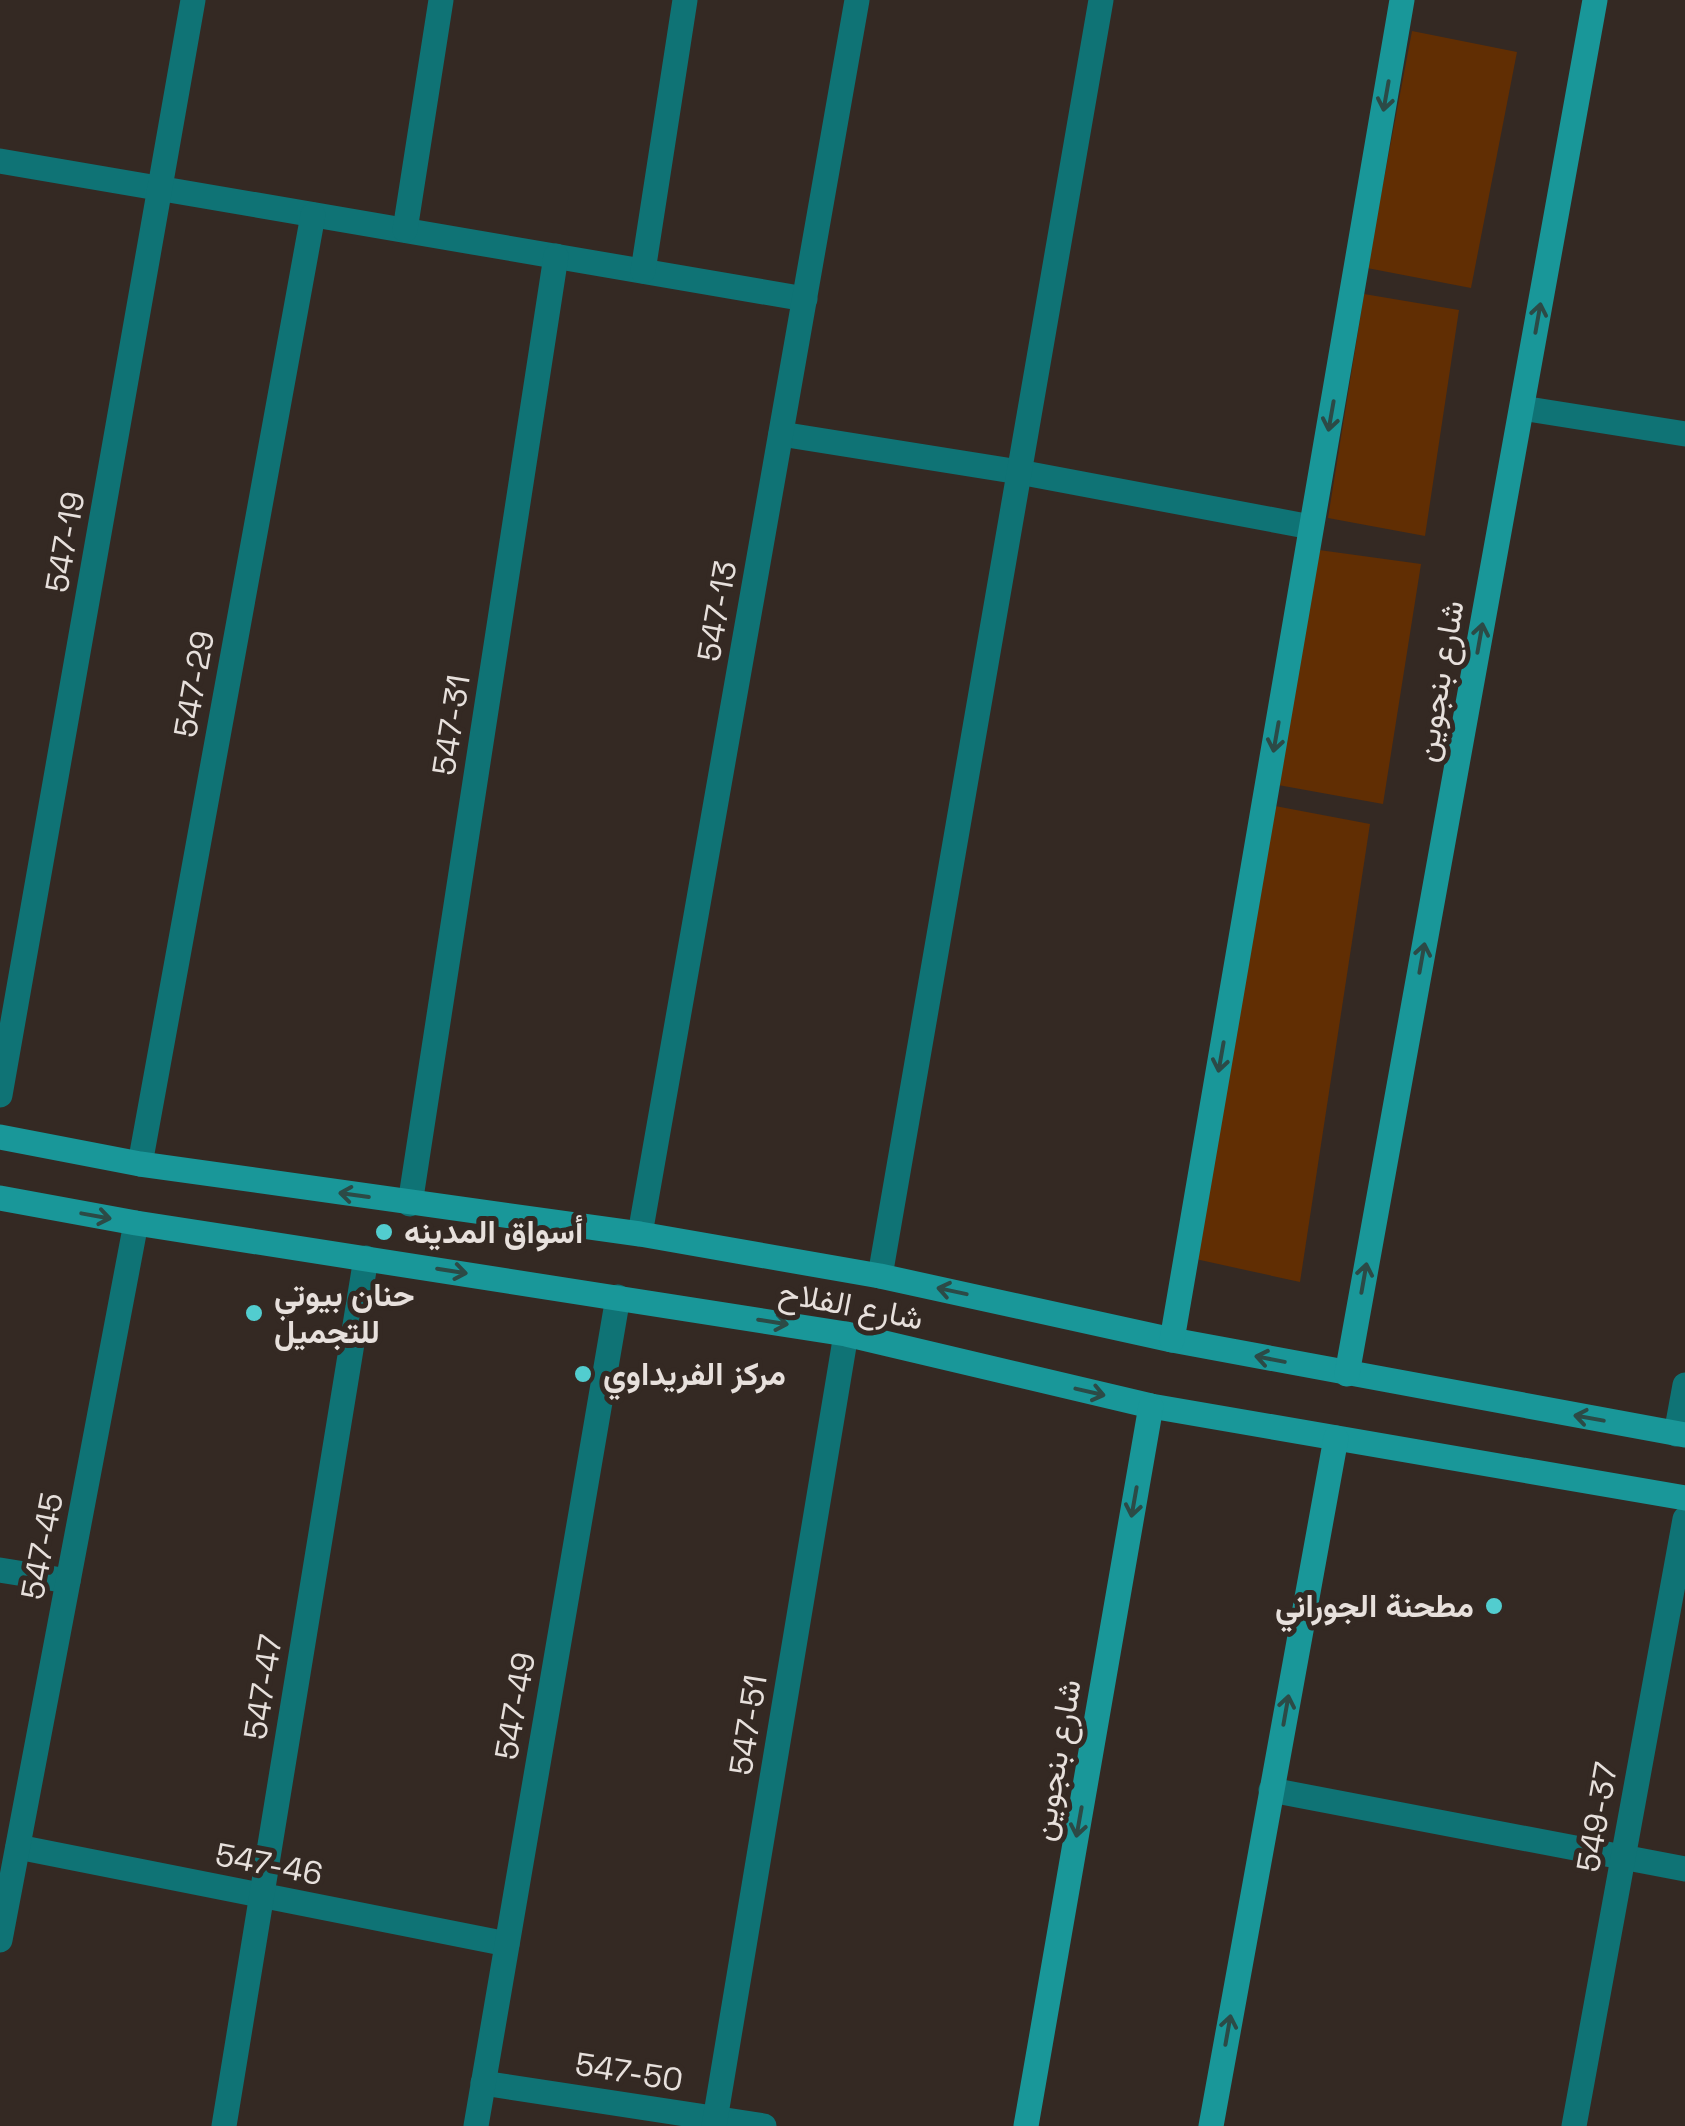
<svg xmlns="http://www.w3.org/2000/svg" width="1685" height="2126" font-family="'Space Grotesk',Vazirmatn,sans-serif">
<rect width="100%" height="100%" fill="#342923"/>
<g fill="#612e03">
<path d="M1412,31L1517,52L1471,288L1367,268Z"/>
<path d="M1364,294L1459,310L1425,536L1328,518Z"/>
<path d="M1319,550L1421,564L1383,804L1278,785Z"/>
<path d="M1275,806L1370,824L1300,1282L1191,1258Z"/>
</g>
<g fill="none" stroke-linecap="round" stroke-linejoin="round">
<g stroke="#0f7375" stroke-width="25">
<path d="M0,161L805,299"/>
<path d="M405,230L441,0"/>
<path d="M643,271L685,0"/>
<path d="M1522,408L1685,434"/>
<path d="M781,434L1019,472L1311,527"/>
<path d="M0,1095L193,0"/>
<path d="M140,1164L313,215"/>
<path d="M410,1204L556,256"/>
<path d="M640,1234L857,0"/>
<path d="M880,1276L1101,0"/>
<path d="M1676,1434L1685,1385"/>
<path d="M0,1570L68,1581"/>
<path d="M1271,1790L1685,1869"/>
<path d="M18,1847L507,1944"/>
<path d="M0,1940L136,1223"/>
<path d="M483,2083L764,2126"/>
<path d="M224,2126L366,1258"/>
<path d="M476,2126L618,1297"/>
<path d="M714,2126L846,1334"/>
<path d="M1574,2126L1685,1519"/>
</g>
<g stroke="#199799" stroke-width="25">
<path d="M0,1137L140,1164L640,1234L880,1276L1172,1340L1685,1435"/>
<path d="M0,1198L136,1223L846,1334L1151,1406L1685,1498"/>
<path d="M1172,1340L1402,0"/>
<path d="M1347,1374L1595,0"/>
<path d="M1026,2126L1151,1406"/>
<path d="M1211,2126L1336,1438"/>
</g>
</g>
<defs><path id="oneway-shaft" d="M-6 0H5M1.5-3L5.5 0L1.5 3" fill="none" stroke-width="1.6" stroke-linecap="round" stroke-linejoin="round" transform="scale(2.5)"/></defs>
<g stroke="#2c4a46">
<use href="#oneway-shaft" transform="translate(1386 96) rotate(100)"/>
<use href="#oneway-shaft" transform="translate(1538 318) rotate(-80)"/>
<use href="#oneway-shaft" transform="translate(1331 416) rotate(100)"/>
<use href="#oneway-shaft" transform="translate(1480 638) rotate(-80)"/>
<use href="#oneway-shaft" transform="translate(1276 737) rotate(100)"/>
<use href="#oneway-shaft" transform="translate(1422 958) rotate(-80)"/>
<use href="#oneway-shaft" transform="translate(1221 1057) rotate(100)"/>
<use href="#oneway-shaft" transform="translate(354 1195) rotate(-172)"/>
<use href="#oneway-shaft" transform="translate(96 1216) rotate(10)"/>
<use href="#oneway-shaft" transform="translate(452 1271) rotate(9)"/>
<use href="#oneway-shaft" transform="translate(1364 1278) rotate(-80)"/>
<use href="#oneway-shaft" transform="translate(952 1291) rotate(-168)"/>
<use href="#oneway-shaft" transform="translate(773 1322) rotate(9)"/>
<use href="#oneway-shaft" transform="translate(1270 1359) rotate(-169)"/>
<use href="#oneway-shaft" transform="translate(1090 1392) rotate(13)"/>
<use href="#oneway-shaft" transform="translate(1589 1418) rotate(-170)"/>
<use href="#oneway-shaft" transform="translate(1134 1502) rotate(100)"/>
<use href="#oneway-shaft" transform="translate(1286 1710) rotate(-80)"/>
<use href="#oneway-shaft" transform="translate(1079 1822) rotate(100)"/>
<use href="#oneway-shaft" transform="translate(1228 2030) rotate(-80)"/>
</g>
<g fill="#52cdcf" stroke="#342923" stroke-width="4">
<circle cx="384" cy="1232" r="10"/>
<circle cx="254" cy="1313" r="10"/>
<circle cx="583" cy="1374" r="10"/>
<circle cx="1494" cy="1606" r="10"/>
</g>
<g text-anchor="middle" stroke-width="10" stroke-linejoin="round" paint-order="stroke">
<g font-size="32" fill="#e7e0dc" stroke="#342923">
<text transform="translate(65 542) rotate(-80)" y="11">547-19</text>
<text transform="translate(717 611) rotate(-80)" y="11">547-13</text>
<text transform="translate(1439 681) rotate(-80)" y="11">شارع بنجوين</text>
<text transform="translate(194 684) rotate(-80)" y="11">547-29</text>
<text transform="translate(451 725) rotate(-81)" y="11">547-31</text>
<text transform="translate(851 1305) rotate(11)" y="11">شارع الفلاح</text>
<text transform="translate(42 1546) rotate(-79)" y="11">547-45</text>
<text transform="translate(263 1687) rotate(-81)" y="11">547-47</text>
<text transform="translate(515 1706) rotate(-80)" y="11">547-49</text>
<text transform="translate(748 1725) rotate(-81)" y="11">547-51</text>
<text transform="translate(1056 1760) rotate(-80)" y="11">شارع بنجوين</text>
<text transform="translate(1597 1817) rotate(-80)" y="11">549-37</text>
<text transform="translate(269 1864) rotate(11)" y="11">547-46</text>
<text transform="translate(629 2072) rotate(9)" y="11">547-50</text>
</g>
<g font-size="32" font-weight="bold" fill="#e7e0dc" stroke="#342923" text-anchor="start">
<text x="404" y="1243">أسواق المدينه</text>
<text x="274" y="1306">حنان بيوتي<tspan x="274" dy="37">للتجميل</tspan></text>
<text x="603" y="1385">مركز الفريداوي</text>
<text x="1474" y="1617" text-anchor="end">مطحنة الجوراني</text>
</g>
</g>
</svg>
